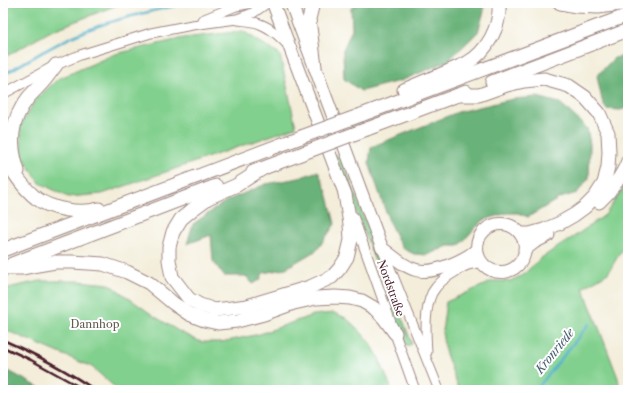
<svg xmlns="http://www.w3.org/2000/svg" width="631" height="393" font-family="'Libre Caslon Text',serif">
<rect width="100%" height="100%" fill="#fff"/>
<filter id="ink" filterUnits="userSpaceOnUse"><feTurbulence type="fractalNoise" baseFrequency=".025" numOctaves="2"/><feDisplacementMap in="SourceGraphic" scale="8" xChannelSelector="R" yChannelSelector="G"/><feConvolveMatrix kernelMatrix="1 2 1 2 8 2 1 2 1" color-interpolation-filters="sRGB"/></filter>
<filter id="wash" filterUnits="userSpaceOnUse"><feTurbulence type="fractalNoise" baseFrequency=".012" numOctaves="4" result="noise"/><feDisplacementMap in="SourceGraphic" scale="16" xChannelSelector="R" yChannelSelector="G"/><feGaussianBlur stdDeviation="0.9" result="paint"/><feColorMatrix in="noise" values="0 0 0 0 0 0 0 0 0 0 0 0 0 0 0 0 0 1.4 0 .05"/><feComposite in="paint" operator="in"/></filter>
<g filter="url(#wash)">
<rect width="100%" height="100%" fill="#f3edd9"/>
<g fill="#82d08e" stroke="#66785c">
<path d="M3,3H122L51,31L3,58Z"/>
<path d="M243,31L280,55L296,127L102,194L68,197L40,183L22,157L20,126L36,99L58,79L115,54L184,38Z"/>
<path d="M340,154L412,344L407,346L335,155Z"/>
<path d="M628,181V239L608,273L583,288L594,315L618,378L620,390H459L445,351L442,332L446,302L493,281H510L523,275L541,258L575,236L605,215Z"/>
<path d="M40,281H78L109,284L154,316L180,332L201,342H222L260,334L313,315L334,313L346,318L359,330L371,344L378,356L392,390H118L92,367L3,329V289Z"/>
</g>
<g fill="#69b279" stroke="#5a6852">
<path d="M360,3H483L484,11L478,32L448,61L403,80L361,91L344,79L343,50L352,29L351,8Z"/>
<path d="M628,56V108L620,110L606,109L602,100L597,76L614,58Z"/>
<path d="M537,97L560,103L587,128L590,144L589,178L577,193L560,198L528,217L518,213H507L484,220L475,228L459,246H448L427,255L414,254L402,248L390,224L369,163L371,147L458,112L513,99Z"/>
<path d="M318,171L327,192L335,224L317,250L284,269L263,273L260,280L253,284L246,276H224L213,261L211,235L187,244L193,224L226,201L266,184L299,178Z"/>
<path d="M3,368L44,390H3Z"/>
</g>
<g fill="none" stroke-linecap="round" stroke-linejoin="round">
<g stroke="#4aafc9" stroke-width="2.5">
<path d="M210,3H214"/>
<path d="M3,75C27,61 51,46 76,35C109,20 144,13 179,5"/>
<path d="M536,390L589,324"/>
</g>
</g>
</g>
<g filter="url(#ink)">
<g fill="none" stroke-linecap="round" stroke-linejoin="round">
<g stroke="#9e8682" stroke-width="11">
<g id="minor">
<path d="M202,20L236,6L253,3"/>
<path d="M238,20C245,21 253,21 260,24C271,28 280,37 288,45"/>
<path d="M3,94L56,65L80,55L151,33L192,25L237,19L253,13L267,3"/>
<path d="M353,216L415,390"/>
<path d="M382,248L439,390"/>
<path d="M427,352C426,335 424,310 432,293C437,284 446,277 455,272C464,266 470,263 481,263"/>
</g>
</g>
<g stroke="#9e8682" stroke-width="14">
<g id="major">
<path d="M273,3L345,194"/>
<path d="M291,3L382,248C409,269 418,279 452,264C461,260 469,257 476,250"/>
<circle cx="501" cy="248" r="24"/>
</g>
</g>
<g stroke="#9e8682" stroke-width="15">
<g id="highway">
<path d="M313,3L309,19L315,67"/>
<path d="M560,3L575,6L598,7L628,3"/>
<path d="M492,82L628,30"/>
<path d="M404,90C418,84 432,78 447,72C453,69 461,66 467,63C487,52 501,26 499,3"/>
<path d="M458,95H479L507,85L524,81L544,79L569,86L585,97L599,113L608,133L609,152L608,167L604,183L595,197L585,207L574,215L560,223L544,230L530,234H521"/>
<path d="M361,115L628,15"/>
<path d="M367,129L466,92"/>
<path d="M3,156C13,171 22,187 36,198C52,210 80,214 99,209"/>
<path d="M262,169L237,185L208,198L193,209L181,219L173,232L169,247V260L172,277L189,299L200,305L215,310L232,308L247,306L310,287L332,277L340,268L347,257L351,240L350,224L345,194"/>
<path d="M18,171C9,144 10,121 28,98C34,91 41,85 47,77C50,73 53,69 56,65"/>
<path d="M253,172L306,152"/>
<path d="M599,202C610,192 623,175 628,161"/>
<path d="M525,249L534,242L548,235"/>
<path d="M3,250L301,137"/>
<path d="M12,264L216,186"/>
<path d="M3,268H23L33,266L55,262H73L103,264L127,272L149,283L173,303L189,314L204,320L218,323L237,321L264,314L294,303L316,298L335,297L350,298L362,301L374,308L384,318L395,333"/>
</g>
</g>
<use href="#minor" stroke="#fff" stroke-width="9"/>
<use href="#major" stroke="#fff" stroke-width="12"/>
<use href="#highway" stroke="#fff" stroke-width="13"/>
<g stroke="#4a1f2b" stroke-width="2.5">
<path d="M3,340C35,354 66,370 95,390"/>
<path d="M3,347L31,360L85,390"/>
</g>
<g stroke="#9e8682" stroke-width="15" stroke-linecap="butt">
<g id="highway-bridge">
<path d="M301,137L361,115"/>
<path d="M306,152L367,129"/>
</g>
</g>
<use href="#highway-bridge" stroke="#fff" stroke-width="13"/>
</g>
</g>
<g text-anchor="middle" stroke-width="4" stroke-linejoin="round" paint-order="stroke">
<g font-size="11" fill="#4a1f2b" stroke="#fff">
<text transform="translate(391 288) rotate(70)" y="4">Nordstraße</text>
</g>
<g font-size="11" fill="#5e5d4e" stroke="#fff">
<text x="95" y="328">Dannhop</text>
</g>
<g font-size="12" font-style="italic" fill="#4a6072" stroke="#fff">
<text transform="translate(555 351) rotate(-51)" y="4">Kronriede</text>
</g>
</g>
<rect width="631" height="393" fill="none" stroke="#fff" stroke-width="16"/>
</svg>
